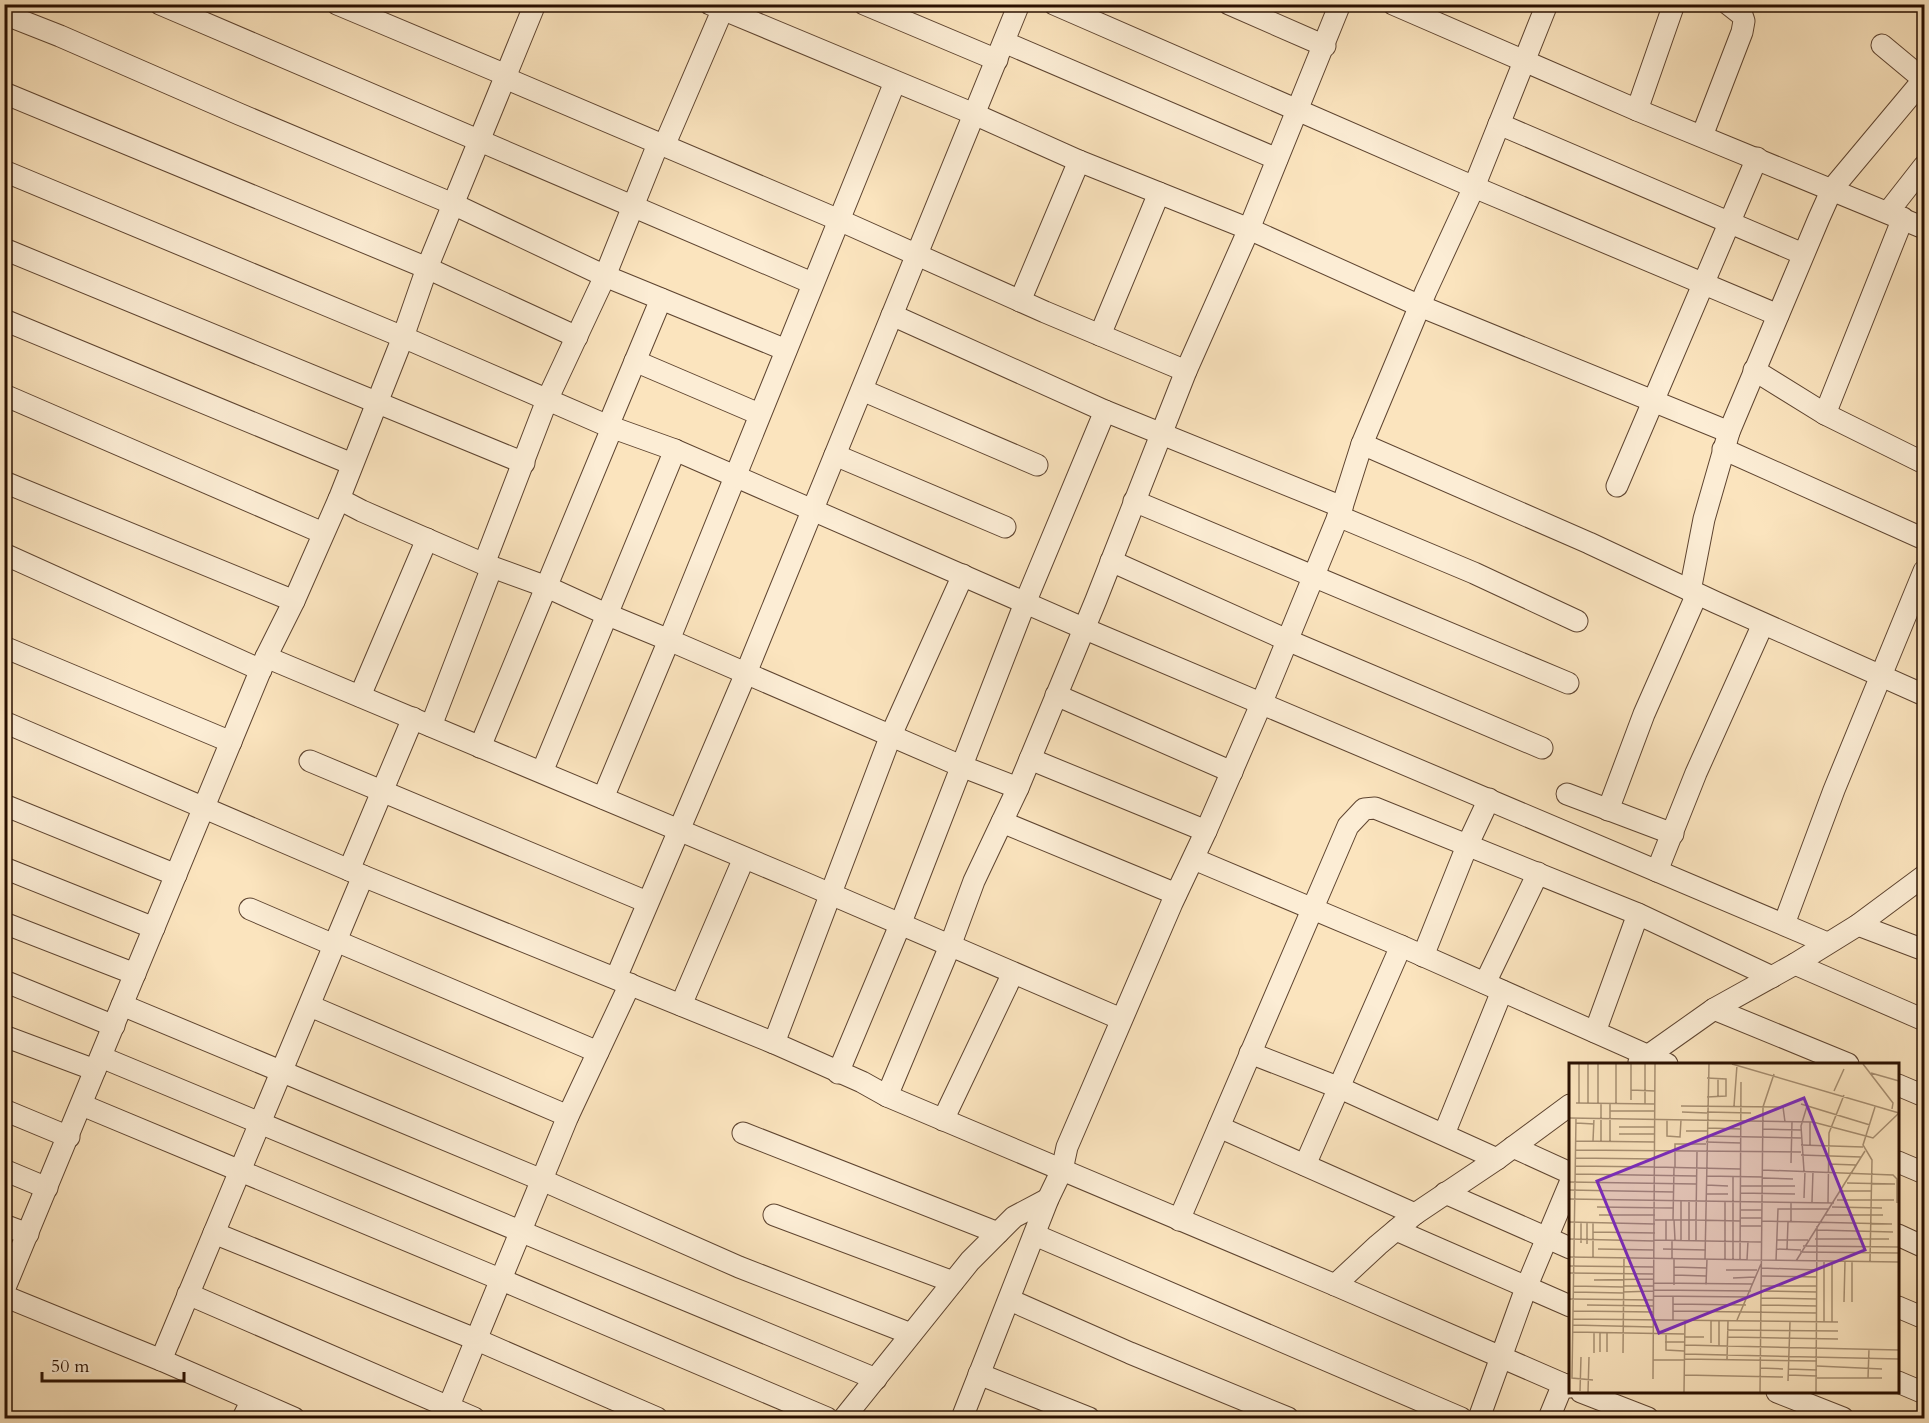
<svg xmlns="http://www.w3.org/2000/svg" width="1929" height="1423" font-family="Cardo,serif">
<rect width="100%" height="100%" fill="#fbe4be"/>
<filter id="stains"><feTurbulence type="fractalNoise" baseFrequency=".00333" numOctaves="4"/><feColorMatrix values="0 0 0 0 .2 0 0 0 0 .09 0 0 0 0 .02 0 0 0 .5 -.17"/></filter>
<radialGradient id="worn" r=".72"><stop offset=".6" stop-color="#630" stop-opacity="0"/><stop offset="1" stop-color="#630" stop-opacity=".3"/></radialGradient>
<g fill="none" stroke-linecap="round" stroke-linejoin="round">
<g stroke="#5e4430" stroke-width="23">
<g id="street">
<path d="M160,4L812,283"/>
<path d="M337,4L506,75"/>
<path d="M710,4L974,114L1079,161L1249,229L1420,306L1729,432"/>
<path d="M864,4L997,60"/>
<path d="M1054,4L1474,187L1778,315"/>
<path d="M1229,4L1325,46"/>
<path d="M1393,4L1637,110L1924,228"/>
<path d="M4,14L60,36L239,114L453,204L605,276L786,350"/>
<path d="M1004,42L1277,159"/>
<path d="M1882,45L1924,80"/>
<path d="M505,78L839,220L1045,312L1186,371"/>
<path d="M895,82L669,640L961,766L1018,788"/>
<path d="M4,93L427,268L577,337"/>
<path d="M1637,110L1674,4"/>
<path d="M1499,124L1803,254"/>
<path d="M1702,136L1742,32L1744,21L1742,15L1728,4"/>
<path d="M664,146L725,4"/>
<path d="M4,171L403,337L608,426L675,450L1083,628L1827,943"/>
<path d="M1888,212L1924,166"/>
<path d="M4,249L524,463"/>
<path d="M1020,301L1079,161"/>
<path d="M892,315L1105,411L1342,507"/>
<path d="M4,320L352,464"/>
<path d="M1100,335L1159,193"/>
<path d="M635,361L759,414"/>
<path d="M1754,370L1825,414L1924,463"/>
<path d="M862,390L1037,465"/>
<path d="M4,395L323,533"/>
<path d="M1825,414L1903,218"/>
<path d="M608,426L661,299"/>
<path d="M1362,444L1589,543L1715,602L1924,695"/>
<path d="M1723,449L1924,539"/>
<path d="M835,455L1005,527"/>
<path d="M4,482L294,601"/>
<path d="M1617,486L1757,158"/>
<path d="M339,499L362,511L484,564L547,587L606,614L669,640L603,798"/>
<path d="M1134,501L1568,683"/>
<path d="M1338,516L1474,573L1577,621"/>
<path d="M4,554L261,670"/>
<path d="M1111,561L1287,640L1542,748"/>
<path d="M484,564L547,400L605,276L658,144"/>
<path d="M1690,591L1704,519L1729,432L1819,218L1832,189L1924,79"/>
<path d="M4,647L231,742"/>
<path d="M266,657L798,880L1121,1019"/>
<path d="M1056,695L1232,772"/>
<path d="M360,696L427,539"/>
<path d="M4,722L363,876L774,1043L862,1082L887,1096L1335,1285L1570,1387"/>
<path d="M431,726L492,567"/>
<path d="M480,747L612,428"/>
<path d="M1030,759L1206,831"/>
<path d="M310,761L647,902"/>
<path d="M542,772L675,450"/>
<path d="M1567,794L1673,834"/>
<path d="M4,805L176,875"/>
<path d="M1608,810L1644,714L1697,594"/>
<path d="M1002,822L1176,894"/>
<path d="M1194,859L1401,946L1667,1064"/>
<path d="M4,868L154,928"/>
<path d="M349,870L413,718"/>
<path d="M1657,871L1696,773L1763,624"/>
<path d="M250,909L334,945"/>
<path d="M4,923L135,974"/>
<path d="M1784,924L1834,790L1924,571"/>
<path d="M1858,925L1924,950"/>
<path d="M336,941L598,1052"/>
<path d="M1423,956L1467,846L1489,799"/>
<path d="M1795,964L1924,1020"/>
<path d="M616,978L746,673L1019,4"/>
<path d="M4,981L114,1026"/>
<path d="M1485,983L1538,873"/>
<path d="M122,1005L542,1180L739,1267L911,1334"/>
<path d="M681,1005L744,858"/>
<path d="M310,1006L568,1116"/>
<path d="M1714,1009L1848,1064"/>
<path d="M1595,1032L1638,914"/>
<path d="M4,1036L95,1070"/>
<path d="M774,1043L891,735L963,575"/>
<path d="M1250,1053L1340,1088L1497,1159"/>
<path d="M101,1057L876,1379"/>
<path d="M1639,1062L1714,1009L1795,964L1858,925L1924,876"/>
<path d="M838,1073L900,925L1025,603L1105,411"/>
<path d="M1898,1085L1924,1096"/>
<path d="M887,1096L950,946L974,881L1018,788L1096,600L1186,371L1249,229L1340,4"/>
<path d="M82,1105L502,1280L827,1418"/>
<path d="M4,1110L69,1137"/>
<path d="M943,1120L1013,973"/>
<path d="M1219,1127L1415,1214"/>
<path d="M743,1133L998,1233"/>
<path d="M1444,1134L1502,991"/>
<path d="M1513,1147L1570,1173"/>
<path d="M1898,1162L1924,1173"/>
<path d="M1305,1165L1401,946"/>
<path d="M4,1170L47,1188"/>
<path d="M1445,1193L1570,1248"/>
<path d="M774,1215L953,1282"/>
<path d="M1179,1220L1348,826L1364,809L1375,808L1638,914L1772,977"/>
<path d="M4,1225L28,1234"/>
<path d="M1396,1230L1570,1306"/>
<path d="M214,1233L475,1339L657,1418"/>
<path d="M1035,1235L1461,1418"/>
<path d="M1898,1235L1924,1247"/>
<path d="M1335,1285L1378,1245L1415,1214L1497,1159L1570,1105"/>
<path d="M4,1290L266,657L294,601L339,499L403,337L427,268L535,4"/>
<path d="M188,1294L474,1418"/>
<path d="M4,1296L161,1360L294,1418"/>
<path d="M1010,1300L1130,1353L1288,1418"/>
<path d="M1898,1307L1924,1318"/>
<path d="M161,1360L363,876"/>
<path d="M979,1374L1089,1418"/>
<path d="M1898,1382L1924,1393"/>
<path d="M1581,1392L1648,1418"/>
<path d="M1777,1392L1843,1418"/>
<path d="M448,1408L568,1116L630,984"/>
<path d="M243,1418L252,1400"/>
<path d="M844,1418L970,1261L1014,1217L1048,1199"/>
<path d="M962,1418L1048,1199L1062,1170L1067,1147L1172,903L1206,831L1262,702L1342,507L1362,444L1426,291L1474,187L1547,4"/>
<path d="M1479,1418L1526,1288L1570,1183"/>
<path d="M1549,1418L1563,1384"/>
</g>
</g>
<use href="#street" stroke="#fcedd5" stroke-width="21"/>
</g>
<g transform="translate(1569 1063)">
<rect width="330" height="330" fill="#fbe4be"/>
<path fill="none" stroke="#a78f72" stroke-width="1.5" d="M29,1V40M163,1L330,50M294,1L324,40L323,46M302,10L330,18M62,27L86,28M265,28L275,6M138,34L157,33V16L138,15M149,34V15M62,37V1M7,40L86,41M10,40V1M19,40V1M47,41V1M76,41V1M232,41L301,62M112,43L214,44L216,59M165,43L168,2M41,48H86M113,49L138,50M138,49L182,50M0,55L244,59L297,73M7,55L3,315L24,317M98,57V73L111,74L112,57M241,59V83M7,60L25,61M50,64H86M138,65L172,66M194,66L232,67M117,68H138M50,71H86M138,73L232,75M297,73L304,75L330,50M7,78L86,79M24,78L25,55M41,78V41M32,79V41M137,79L172,80M232,82L294,84M6,87L232,89M128,88L127,157L171,158M232,92L292,94M6,95L86,96M222,100L223,59M259,101L287,102M6,103L86,104M86,104L171,106M106,105V81H137M193,107L324,112L328,116V140M235,108L232,63L238,43M6,111L127,113M137,113L194,114M164,114V197M194,115L224,116M0,119L127,121M278,120L326,121M137,122L159,123M171,123H226M0,127L105,129M273,128H302M171,130L226,131M137,131H159M235,135L236,108M0,136L265,140M268,137H325M156,138V196M243,139L244,108M259,140L260,70L275,32M28,144L104,145M263,144L313,145M171,147H193M30,152H86M256,152H314M171,155H193M86,157H127V177M104,157L105,105M105,157L106,177M193,158L323,161M0,159L86,161M222,159V139M171,163H193M248,167L324,169M24,169L86,170M0,176L85,178M246,176H320M85,177L192,179M97,177V157M112,177V137M120,177V137M208,177H239M12,180V159M18,181V159M234,183L329,184M29,186L85,187M94,186L137,187M207,186L232,187M218,186L219,159M231,189L330,190M0,194L330,199M24,194V159M103,196V177M136,196L140,1M171,197L172,19M178,197L179,178M207,198L209,146H260M227,198L296,88M301,198L303,97L294,82L306,44M263,199V259M0,203L85,204M105,204L138,205M192,205L248,207M157,207H188M0,210L85,211M105,212L137,213M193,213L248,214M164,215L186,214M25,217L85,216M85,220L183,221M105,222V196M137,222L138,196M4,223L54,224M54,223H85M192,223H247M85,227L182,228M193,228L248,229M4,229L54,230M54,229L85,228M85,233L180,234M192,235L248,236M0,236L85,237M275,239L276,198M283,239V198M104,241L177,242M18,242L85,243M192,242L248,243M4,248L85,249M104,248L248,250M4,256L269,259M104,257V233M168,257L192,201M255,259V198M4,262L84,264M158,267L269,268M4,269L115,271M97,270V287L115,288M115,274H135M159,274L269,276M96,279H115M142,280V258M115,282L330,287M150,283V258M31,289V269M38,289V269M25,290V269M54,290L55,195M115,291L330,296M115,296L248,298M84,297H115M158,297L159,258M248,303L313,306M191,305L214,306M219,306L248,307M115,312L214,314M219,312L248,313M248,315H313M299,315L300,286M84,316L86,1M219,318L221,259M11,328L12,294M19,329L20,294M115,329L116,257M191,329L194,44L205,11M247,329L248,163"/>
<path fill="#7b2cbf" fill-opacity="0.15" stroke="#7b2cbf" stroke-width="3" d="M235,35L296,187L90,270L28,118Z"/>
<rect width="330" height="330" fill="none" stroke="#290f00" stroke-width="3"/>
</g>
<rect width="1929" height="1423" fill="none" stroke="#fbe4be" stroke-width="24"/>
<rect x="6" y="6" width="1917" height="1411" fill="none" stroke="#290f00" stroke-width="3"/>
<rect x="12" y="12" width="1905" height="1399" fill="none" stroke="#290f00" stroke-width="1.5"/>
<path d="M42 1372v9h142v-9" fill="none" stroke="#290f00" stroke-width="3"/>
<text x="51" y="1372" font-size="18" fill="#290f00" stroke="#fcedd5" stroke-width="4.5" paint-order="stroke">50 m</text>
<rect width="100%" height="100%" filter="url(#stains)"/>
<rect width="100%" height="100%" fill="url(#worn)"/>
</svg>
